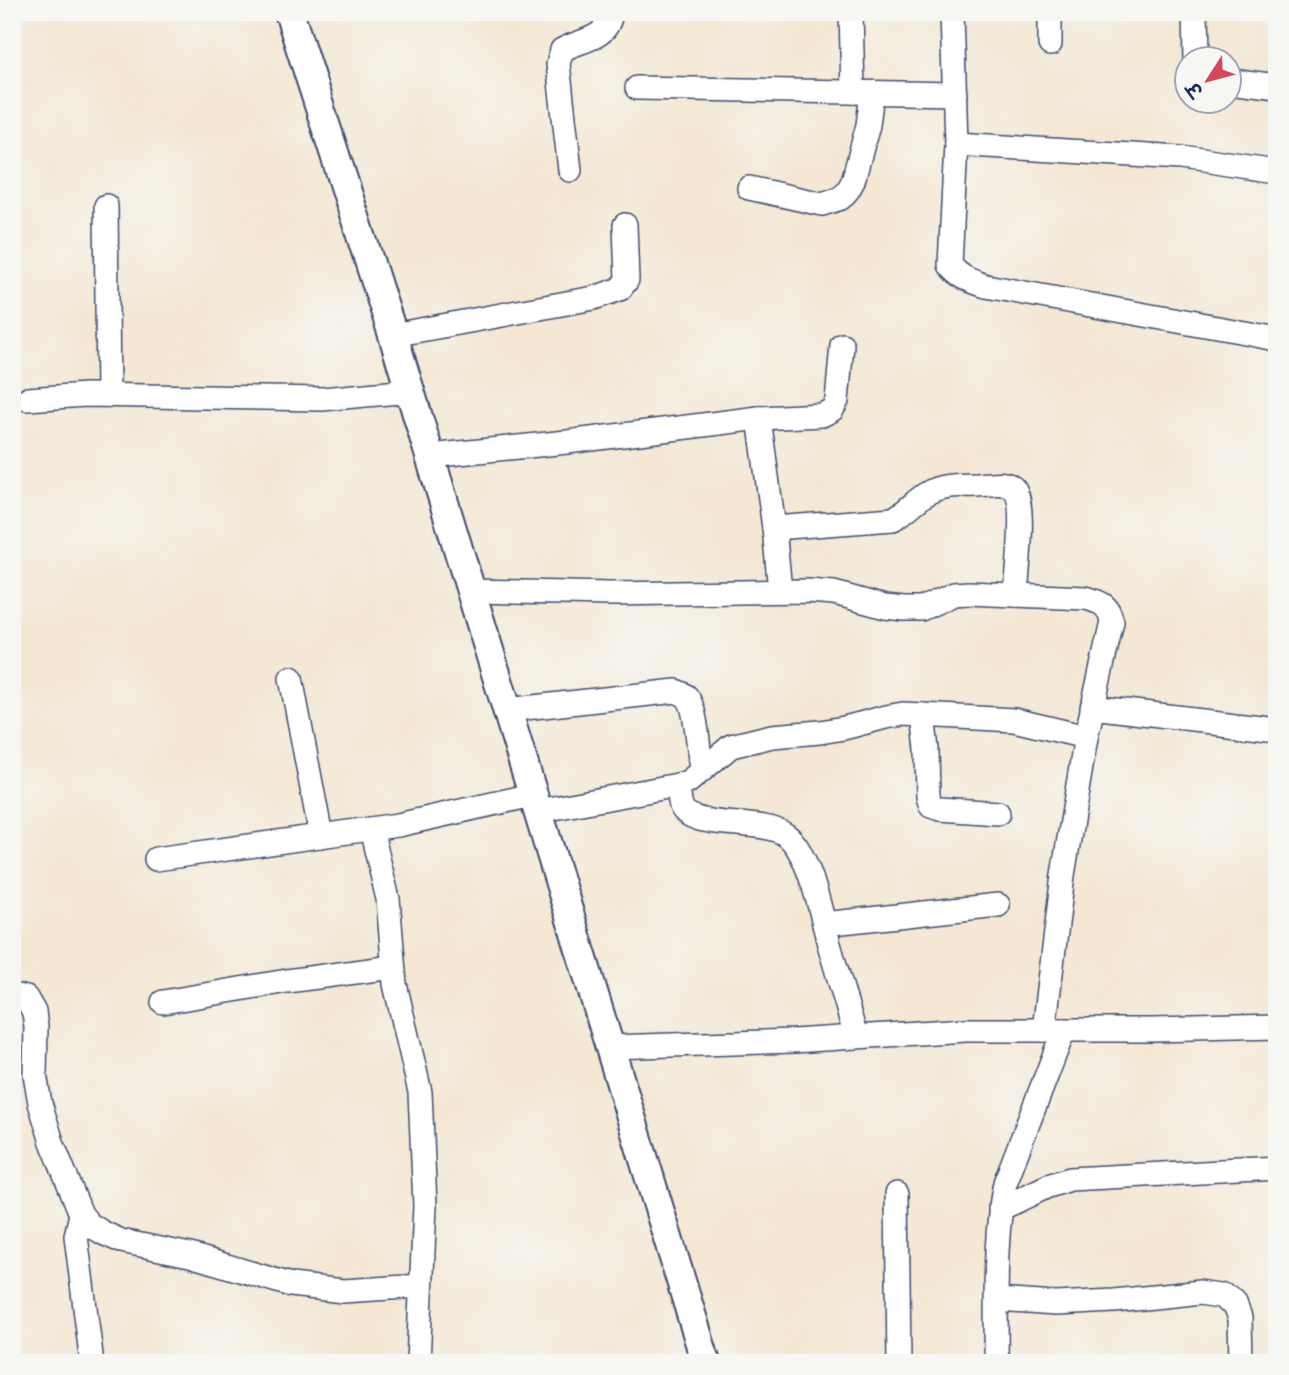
<svg xmlns="http://www.w3.org/2000/svg" width="1289" height="1375" font-family="'Gochi Hand','Playpen Sans Deva',sans-serif">
<rect width="100%" height="100%" fill="#f6f6f2"/>
<filter id="ink" filterUnits="userSpaceOnUse"><feTurbulence type="fractalNoise" baseFrequency=".0143" numOctaves="2"/><feDisplacementMap in="SourceGraphic" scale="14" xChannelSelector="R" yChannelSelector="G"/><feConvolveMatrix kernelMatrix="1 2 1 2 8 2 1 2 1" color-interpolation-filters="sRGB"/></filter>
<filter id="wash" filterUnits="userSpaceOnUse"><feTurbulence type="fractalNoise" baseFrequency=".00686" numOctaves="4" result="noise"/><feDisplacementMap in="SourceGraphic" scale="28" xChannelSelector="R" yChannelSelector="G"/><feGaussianBlur stdDeviation="1.57" result="paint"/><feColorMatrix in="noise" values="0 0 0 0 0 0 0 0 0 0 0 0 0 0 0 0 0 1.4 0 .05"/><feComposite in="paint" operator="in"/></filter>
<g filter="url(#wash)">
<rect width="100%" height="100%" fill="#f4e7d3"/>
</g>
<g filter="url(#ink)">
<g fill="none" stroke-linecap="round" stroke-linejoin="round">
<g stroke="#3c4b70" stroke-width="26">
<g id="minor">
<path d="M851,12L853,92"/>
<path d="M952,12L956,144L950,265C960,278 971,281 986,286L1277,339"/>
<path d="M1194,12L1195,60"/>
<path d="M1050,44V12"/>
<path d="M1230,80L1277,86"/>
<path d="M637,88L955,94"/>
<path d="M956,144L1180,158L1277,172"/>
<path d="M570,170L558,64L562,50C582,39 608,40 611,12"/>
<path d="M749,188L822,204L841,198L848,190L853,181L868,125L872,93"/>
<path d="M106,206L108,395"/>
<path d="M393,335L594,298L620,289L627,280L625,225"/>
<path d="M27,399L86,395L322,399L410,391"/>
<path d="M759,418L774,528L780,591"/>
<path d="M430,456L567,442L759,418L822,415L832,410L837,401L842,345"/>
<path d="M774,528L893,519C907,512 915,500 928,493C942,484 961,486 976,485C987,485 1005,480 1013,488C1027,500 1017,575 1016,595"/>
<path d="M471,591L610,594L808,591L834,593L885,607L904,609H921L954,594L968,593L1086,598C1103,603 1108,605 1112,622L1086,737L1063,875L1044,1030"/>
<path d="M291,678L321,836"/>
<path d="M1092,707L1277,729"/>
<path d="M507,710L676,691C678,692 684,694 686,696C697,706 699,755 701,771"/>
<path d="M923,715L927,749L928,797L931,806L940,809L998,813"/>
<path d="M678,785C679,792 679,800 681,806C691,831 761,817 786,835C809,851 822,917 829,944C838,975 847,1006 856,1037"/>
<path d="M538,811L678,785L688,782L731,746L772,736L820,732L844,728L886,717L903,714L1014,720L1086,737"/>
<path d="M371,829L388,899L395,984L420,1092L425,1206L418,1363"/>
<path d="M156,859L398,825L533,795"/>
<path d="M824,924L998,905"/>
<path d="M12,995L26,998L34,1012L36,1027L35,1074L40,1103L52,1142L81,1214L89,1224L103,1233L121,1241L190,1255L291,1285L343,1291L421,1286"/>
<path d="M163,1002L287,981L393,967"/>
<path d="M610,1047L793,1041L965,1030H1153L1277,1027"/>
<path d="M897,1194L899,1363"/>
<path d="M1000,1209L1048,1186L1070,1179L1277,1168"/>
<path d="M81,1214L76,1236L92,1363"/>
<path d="M997,1300L1056,1304L1114,1301L1203,1292L1224,1295L1235,1305L1240,1318L1241,1363"/>
<path d="M996,1363C997,1303 993,1241 1005,1183L1064,1030"/>
</g>
</g>
<g stroke="#3c4b70" stroke-width="32">
<path id="tertiary" d="M289,12L393,335L706,1363"/>
</g>
<use href="#minor" stroke="#fff" stroke-width="23"/>
<use href="#tertiary" stroke="#fff" stroke-width="28"/>
</g>
</g>
<rect width="1289" height="1375" fill="none" stroke="#f6f6f2" stroke-width="42"/>
<g transform="translate(1208 80) rotate(234)"><circle r="33" fill="#f6f6f2" stroke="#9ea6b7" stroke-width="2"/>
<path d="M0-5L12 26L0 18L-12 26Z" fill="#d1495b"/>
<text y="-10" font-size="19" font-weight="bold" text-anchor="middle" fill="#1b2f5e">उ</text>
</g>
</svg>
